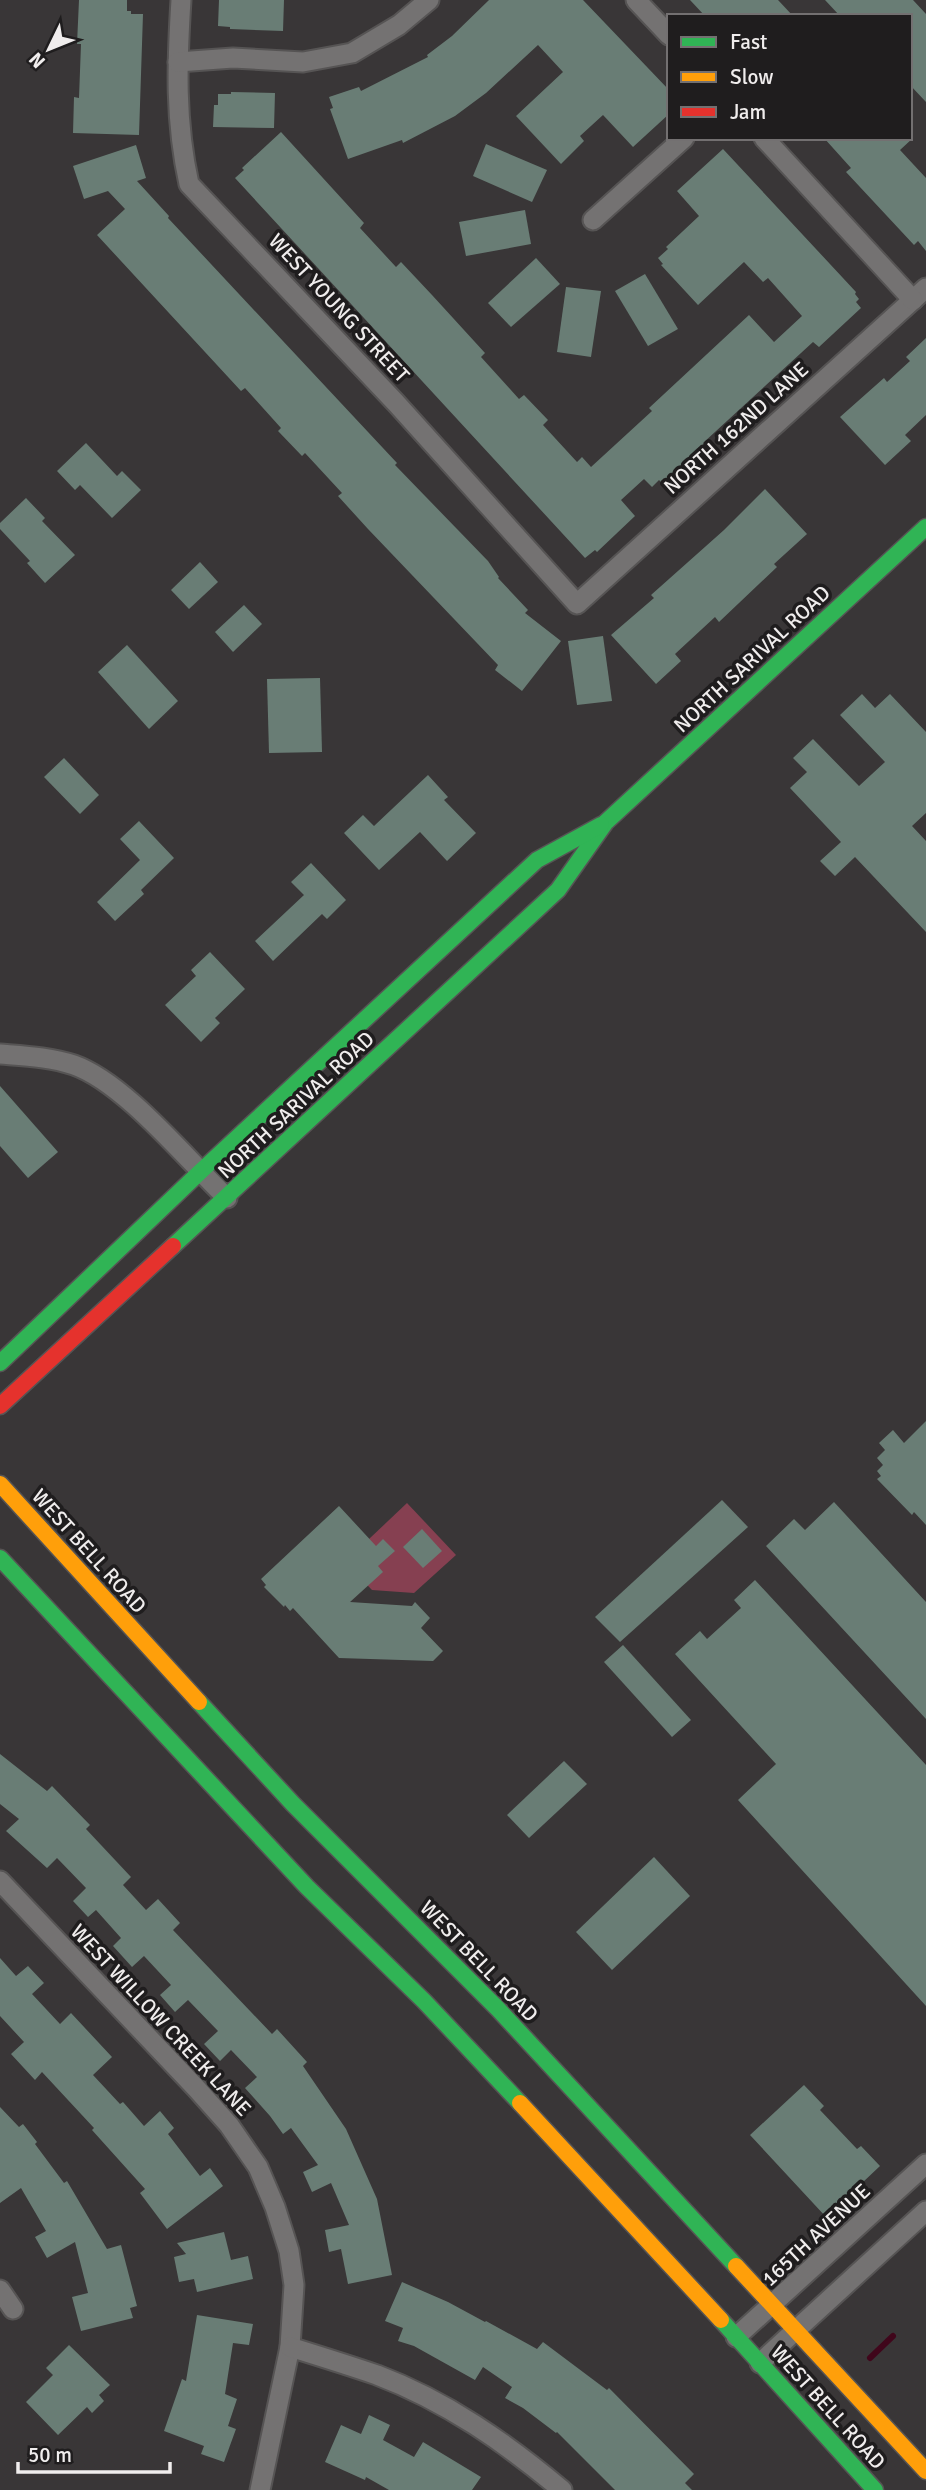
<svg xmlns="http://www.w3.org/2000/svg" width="926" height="2490" font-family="Signika,sans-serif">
<rect width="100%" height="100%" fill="#393637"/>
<path fill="#864051" d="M407,1503L456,1555L414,1593L372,1590L349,1566V1558Z"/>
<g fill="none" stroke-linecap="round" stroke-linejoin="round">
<path stroke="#40061b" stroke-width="6" d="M870,2358L893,2336"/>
</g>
<g fill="#697d75">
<path d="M79,0H127V11H131V14H143L139,135L73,133L74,97L79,98L81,44H77Z"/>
<path d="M219,0H284L283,31L230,29V27L218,26Z"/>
<path d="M489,0H583L669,90V114L633,147L603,115L580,136L584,141L561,164L516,116L563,72L538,45L486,93L455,116L403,143L402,140L348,159L330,109L333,108L329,97L359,87L361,91L428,57L427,55L452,36Z"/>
<path d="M690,0H778L793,16H705Z"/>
<path d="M825,0H913L926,14V102L910,85V16H840Z"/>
<path d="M231,92L275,93L274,128L213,127L214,105H218V94H231Z"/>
<path d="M281,132L364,223L360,228L396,267L401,262L432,295L485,353L481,357L519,399L524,395L548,420L543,425L577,462L582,457L591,467L652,411L649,408L749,315L774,342L802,316L768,278L763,282L744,262L698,305L661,265L663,264L658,258L668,249L666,247L699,216L677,191L723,149L856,292L855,294L859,299L856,302L861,308L819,347L813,342L703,443L704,444L662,483L659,480L652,487L644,479L621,500L635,516L597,552L595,550L585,558L235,178L244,170L242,168Z"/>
<path d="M824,138H913L900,150L926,178V251L918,241L914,245L846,172L851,168Z"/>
<path d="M486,144L547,170L532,202L473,176Z"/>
<path d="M136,145L146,178L137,181L169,216L168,218L397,463L395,465L488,561L499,577L498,578L528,610L525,613L561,641L522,691L495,670L498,665L368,529L338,496L342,493L305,453L302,456L278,431L281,428L245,388L241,391L97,235L125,209L108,191L84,199L73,166Z"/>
<path d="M525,210L531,244L466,256L459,222Z"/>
<path d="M536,258L560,284L511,327L488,303Z"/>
<path d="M645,274L678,329L648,346L615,291Z"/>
<path d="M566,287L601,291L591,357L557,352Z"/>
<path d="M926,338V415L905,435L911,441L885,465L840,417L884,378L887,382L910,361L906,357Z"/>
<path d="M86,443L117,476L122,471L141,490L112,518L80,485L75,490L57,471Z"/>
<path d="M765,489L807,534L774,564L777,567L719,622L715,617L675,654L681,661L656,684L611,635L654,598L651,595L724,530Z"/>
<path d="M26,498L45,518L42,521L75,555L45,583L27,563L30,561L0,529V523Z"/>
<path d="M200,562L218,582L189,609L171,590Z"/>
<path d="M244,605L262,624L233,652L215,632Z"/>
<path d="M603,636L612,701L577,705L568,641Z"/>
<path d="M127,645L178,701L149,729L98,672Z"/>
<path d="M320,678L322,752L269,753L267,679Z"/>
<path d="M862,694L875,708L890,694L926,732V813L912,826L926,841V932L855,857L835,876L820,861L841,842L790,788L807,772L793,758L813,739L859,786L885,762L840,715Z"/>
<path d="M64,758L99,795L80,814L44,777Z"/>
<path d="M428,775L448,797L444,800L476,833L447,861L420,832L379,870L344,833L363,815L374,826Z"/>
<path d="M139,821L174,858L141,890L144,894L115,921L97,902L140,860L120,839Z"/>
<path d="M311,863L346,900L327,919L322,914L273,961L255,941L304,895L291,882Z"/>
<path d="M210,952L245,989L215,1018L220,1023L201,1042L165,1005L196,976L191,970Z"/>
<path d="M0,1086L58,1152L28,1178L0,1146Z"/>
<path d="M926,1421V1525L914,1512L912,1515L877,1479L881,1476L877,1471L883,1465L877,1458L885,1450L879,1443L893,1430L904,1443Z"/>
<path d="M722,1500L748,1527L620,1642L595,1617Z"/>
<path d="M834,1502L926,1602V1719L766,1546L794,1519L805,1530Z"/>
<path d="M339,1506L376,1546L383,1539L395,1551L378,1566L383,1572L350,1602L412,1606L415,1602L430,1618L421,1628L443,1651L433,1661L339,1658L293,1608L290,1611L285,1605L284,1607L264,1587L266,1585L261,1579Z"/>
<path d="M422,1529L442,1551L423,1568L403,1547Z"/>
<path d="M755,1580L926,1765V2006L738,1800L776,1764L675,1654L700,1631L707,1639L741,1608L734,1600Z"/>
<path d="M623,1645L691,1720L672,1737L604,1662Z"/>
<path d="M0,1754L47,1791L52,1786L90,1825L86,1829L131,1877L123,1885L146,1910L158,1899L180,1923L173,1930L272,2034L277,2029L307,2062L303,2066L346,2129L377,2199L392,2275L348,2284L341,2249L329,2252L325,2230L349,2225L331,2183L312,2192L303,2172L318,2165L291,2128L283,2134L270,2116L245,2088L257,2077L231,2050L220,2061L204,2044L218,2031L188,2000L175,2012L160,1995L171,1985L144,1956L132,1967L113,1946L121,1938L96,1910L88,1917L73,1901L86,1888L57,1858L47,1868L6,1831L19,1819L0,1804Z"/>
<path d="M564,1761L587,1784L529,1838L507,1815Z"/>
<path d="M654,1857L690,1896L612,1970L576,1932Z"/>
<path d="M0,1958L16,1976L28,1966L44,1983L32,1994L60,2024L71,2013L112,2057L93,2075L120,2104L123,2102L144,2126L160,2111L174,2128L168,2134L200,2176L210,2168L223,2186L167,2229L140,2193L145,2189L92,2130L94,2128L42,2072L35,2080L11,2054L24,2042L0,2016Z"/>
<path d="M804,2085L824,2106L820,2110L857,2149L861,2146L880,2166L826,2217L750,2135Z"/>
<path d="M0,2107L19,2127L23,2124L37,2142L35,2144L64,2183L67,2181L107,2249L121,2245L137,2306L130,2308L133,2318L81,2331L72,2297L88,2293L75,2242L47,2258L35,2237L46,2231L21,2188L0,2203Z"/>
<path d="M224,2232L231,2260L248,2256L253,2279L197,2292L194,2279L179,2282L174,2257L186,2254L177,2243Z"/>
<path d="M402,2282L448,2302L485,2322L486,2321L537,2349L543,2342L607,2390L609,2388L694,2474L685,2483L692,2490H615L557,2432L556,2433L523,2408L505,2398L512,2387L483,2367L475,2380L414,2346L398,2341L403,2328L385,2321Z"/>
<path d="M197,2315L253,2324L249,2345L233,2343L225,2394L237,2399L228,2426L236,2429L224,2462L201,2454L204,2446L164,2431L182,2379L186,2381Z"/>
<path d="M69,2345L110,2385L99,2395L104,2401L92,2413L87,2407L58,2435L26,2402L53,2375L46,2368Z"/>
<path d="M369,2415L390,2425L383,2440L414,2457L423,2442L481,2477L472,2490H389L366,2477L365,2480L325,2462L341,2425L361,2434Z"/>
</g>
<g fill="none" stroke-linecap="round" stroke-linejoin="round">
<g stroke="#565454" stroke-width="23">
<g id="street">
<path d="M181,0C177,64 175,121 189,184L396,403L577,604L926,288"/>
<path d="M636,0L669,35"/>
<path d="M178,62L233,58L303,62L352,53L399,25L429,0"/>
<path d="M764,138L913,300"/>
<path d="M593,220L684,138"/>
<path d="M0,1054C25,1056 50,1057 74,1065C125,1083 187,1160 227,1198"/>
<path d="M0,1881L196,2088L229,2125L258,2167L275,2207L289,2251L294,2285L290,2347L260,2490"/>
<path d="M0,2290L13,2309"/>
<path d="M736,2337L926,2164"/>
<path d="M290,2347C319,2356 348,2365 377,2375C446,2401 506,2443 562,2490"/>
<path d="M760,2363L926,2211"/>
</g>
</g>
<g stroke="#565454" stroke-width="19">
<g id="fast">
<path d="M173,1246L558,890L606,822L926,527"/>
<path d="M0,1363L200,1172L537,860L601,825"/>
<path d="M0,1558L307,1887L424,2001L520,2103"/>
<path d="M199,1702L293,1804L498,2009L736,2266"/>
<path d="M721,2320L875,2490"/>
</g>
</g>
<g stroke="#565454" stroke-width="19">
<g id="slow">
<path d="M0,1484L199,1702"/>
<path d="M520,2103L721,2320"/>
<path d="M736,2266L926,2471"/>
</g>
</g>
<g stroke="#565454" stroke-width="19">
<path id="jam" d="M0,1406L173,1246"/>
</g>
<use href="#street" stroke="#747272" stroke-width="19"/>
<use href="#fast" stroke="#30b455" stroke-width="16"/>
<use href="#slow" stroke="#ff9f0a" stroke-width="16"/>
<use href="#jam" stroke="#e5322d" stroke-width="16"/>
</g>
<g text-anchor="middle" stroke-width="7" stroke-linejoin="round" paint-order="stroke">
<g font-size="21" fill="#f0eded" stroke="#1f1d1e">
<text transform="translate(339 308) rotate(47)" y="7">WEST YOUNG STREET</text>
<text transform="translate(736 428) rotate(-42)" y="7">NORTH 162ND LANE</text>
<text transform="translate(752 659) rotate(-43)" y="7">NORTH SARIVAL ROAD</text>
<text transform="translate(296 1105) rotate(-43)" y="7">NORTH SARIVAL ROAD</text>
<text transform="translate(89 1551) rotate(48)" y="7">WEST BELL ROAD</text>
<text transform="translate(479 1961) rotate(46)" y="7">WEST BELL ROAD</text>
<text transform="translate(161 2020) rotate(47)" y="7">WEST WILLOW CREEK LANE</text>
<text transform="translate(816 2235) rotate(-43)" y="7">165TH AVENUE</text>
<text transform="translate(828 2407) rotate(48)" y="7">WEST BELL ROAD</text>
</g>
</g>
<rect x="667" y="14" width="245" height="126" fill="#1f1d1e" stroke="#737071" stroke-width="2"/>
<rect x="681" y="37" width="35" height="10" fill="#30b455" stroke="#737071" stroke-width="2"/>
<text x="730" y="49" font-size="21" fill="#f0eded">Fast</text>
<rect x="681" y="72" width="35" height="10" fill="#ff9f0a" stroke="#737071" stroke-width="2"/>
<text x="730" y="84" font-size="21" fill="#f0eded">Slow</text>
<rect x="681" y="107" width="35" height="10" fill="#e5322d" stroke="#737071" stroke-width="2"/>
<text x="730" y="119" font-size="21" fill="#f0eded">Jam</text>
<g transform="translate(49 49) rotate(227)" stroke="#1f1d1e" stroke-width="5" paint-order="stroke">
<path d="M0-5L12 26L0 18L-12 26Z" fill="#f0eded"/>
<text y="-10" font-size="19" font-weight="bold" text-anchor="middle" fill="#f0eded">N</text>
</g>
<path d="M18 2462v10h152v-10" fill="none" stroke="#f0eded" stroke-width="3.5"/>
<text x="28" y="2462" font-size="21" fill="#f0eded" stroke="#1f1d1e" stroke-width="5" paint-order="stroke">50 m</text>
</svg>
